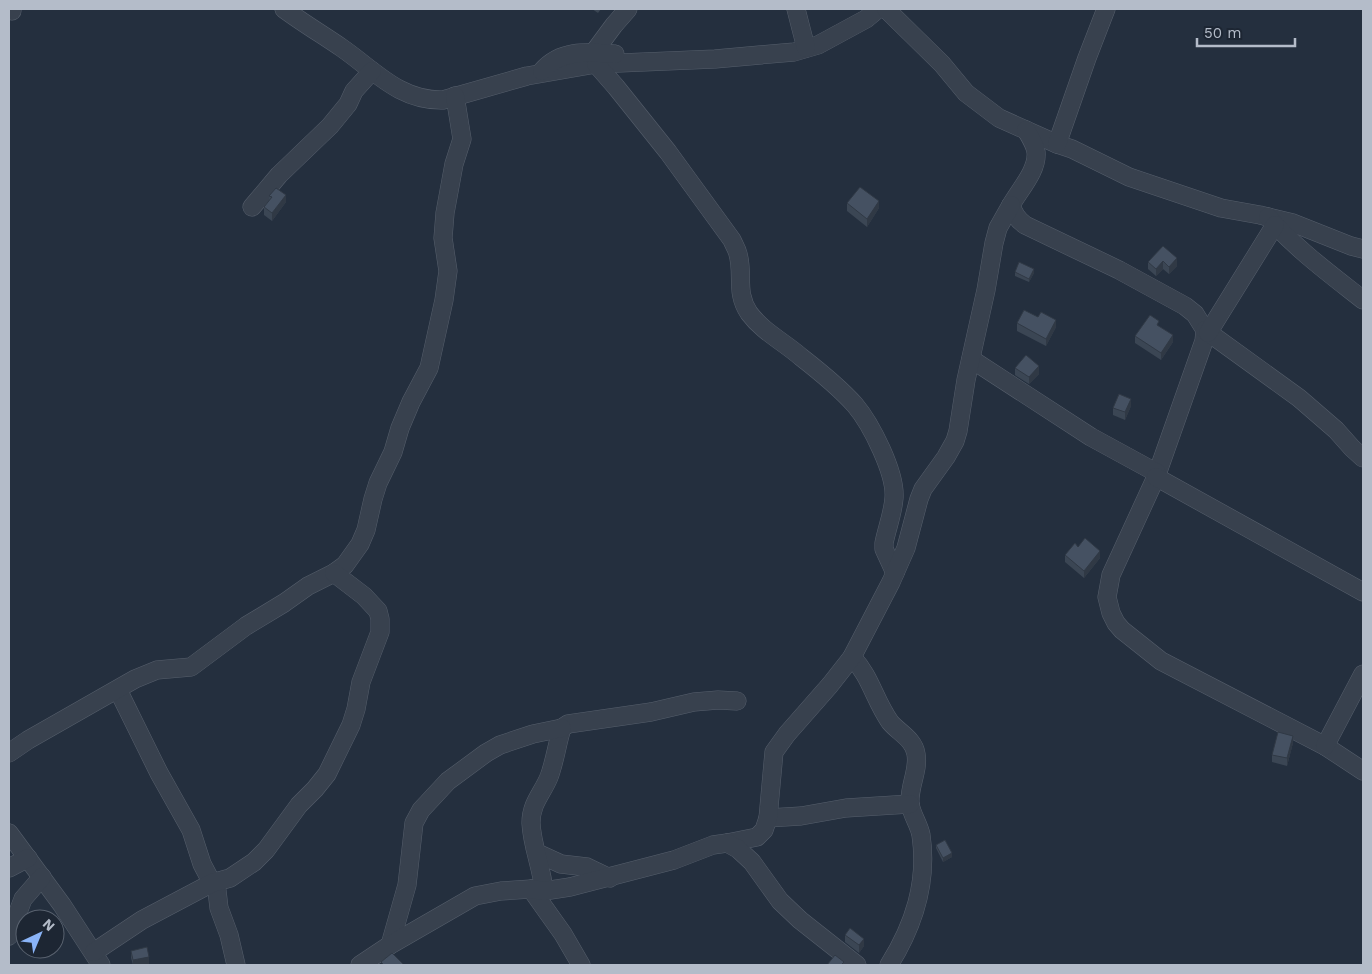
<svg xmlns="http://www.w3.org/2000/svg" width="1372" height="974" font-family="'Work Sans',sans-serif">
<rect width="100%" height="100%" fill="#242f3e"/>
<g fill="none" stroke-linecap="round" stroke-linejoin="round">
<g stroke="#565f6c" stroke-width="19">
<g id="minor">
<path d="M12,9V11"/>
<path d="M284,9C303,23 323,35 342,48C375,71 400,101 443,100L527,76L596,64L715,59L794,52L818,45L866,19L878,9"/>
<path d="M796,9L806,48"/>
<path d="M886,9L942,64L966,93L999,118L1057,144L1072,149L1129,177L1221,208L1260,215L1293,223L1351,246L1363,249"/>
<path d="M594,52L614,25L628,9"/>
<path d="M596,64L616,87L668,152L732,240C734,245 737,249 738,254C744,275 735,292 749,313C763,332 784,342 801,357C819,371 839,387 855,405C871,424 896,473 894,498C893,513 887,528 884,543V549L895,573"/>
<path d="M542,71C561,49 588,52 615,54"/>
<path d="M1026,130C1030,137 1035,144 1036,152C1038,170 1020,189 1011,205C1014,214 1017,219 1025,225L1119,270L1185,306L1195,314L1205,330L1204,341L1156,477L1111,575L1107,597L1111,613L1116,623L1122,630L1161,661L1325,746L1363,771"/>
<path d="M1057,144L1087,58L1106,9"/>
<path d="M252,207L279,175L330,126L348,104L354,91L372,71"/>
<path d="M1268,217C1296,249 1330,274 1363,300"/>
<path d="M1205,330L1299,398L1336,430L1352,448L1363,458"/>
<path d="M1208,333L1275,225"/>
<path d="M971,359L1091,437L1157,473"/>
<path d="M1156,477L1363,592"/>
<path d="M852,657C871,677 874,699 890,722C898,732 914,739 916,754C919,770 909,786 910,803C911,814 919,824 921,835C928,883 914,925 889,965"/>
<path d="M118,690L159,773L191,830L202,864L212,883"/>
<path d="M1325,746L1363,674"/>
<path d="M9,753L28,740L135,679L157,670L191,667L246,626L284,603L308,586L334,573L345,565L360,544L366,530L373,499L378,483L393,452L400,428L411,402L429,368L444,300L448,271L443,238L445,213L454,164L462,139L455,96"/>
<path d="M768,818L801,816L846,808L910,804"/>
<path d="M9,833L62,905L101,965"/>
<path d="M727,843L757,837L764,830L768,818L774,752L787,734L830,685L852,657L891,582L906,548L919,499L923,489L946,457L955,441L958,431L966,380L986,290L994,243L998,228L1011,205"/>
<path d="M537,853L561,864L587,867L610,878"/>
<path d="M9,868L28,858"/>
<path d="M216,882L219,908L229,935L236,965"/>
<path d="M531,889L563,934L581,965"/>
<path d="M544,891C542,868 532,846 531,823C531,803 542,794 549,777C555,761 557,744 562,728L568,724L651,712L694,702L718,700L737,701"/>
<path d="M9,936L23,899L42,877"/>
<path d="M390,945L407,885L414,823L421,810L448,781L486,753L500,745L533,734L562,728"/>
<path d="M94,952L142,920L212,883L230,878L254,862L266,850L299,805L315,789L327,774L351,725L356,709L361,682L380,632V619L378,611L364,596L334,573"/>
<path d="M360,965L390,945L475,896L501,891L531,889L544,891L570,887L674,860L713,845L727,843L738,849L752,862L780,901L800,920L857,965"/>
</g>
</g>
<use href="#minor" stroke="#38414e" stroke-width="18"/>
</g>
<g fill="#3b4654">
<path d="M592,9H601L598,13Z"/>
<path d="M269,196L286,202L272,221L264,215V207L269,200Z"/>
<path d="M847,203L879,208L867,227L847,211Z"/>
<path d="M1163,246L1177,266L1169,274L1163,269L1156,276L1148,269V262Z"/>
<path d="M1015,272L1034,273L1029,282L1015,276Z"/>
<path d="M1017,323L1056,327L1046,346L1017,331Z"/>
<path d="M1159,326L1173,342L1161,360L1135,343V336Z"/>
<path d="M1015,368L1039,374L1029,384L1015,375Z"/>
<path d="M1131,406L1125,420L1113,415V408Z"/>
<path d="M1078,547L1100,558L1084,578L1065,562V555Z"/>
<path d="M1293,743L1287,766L1272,762V755Z"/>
<path d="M936,845L952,857L943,862L936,848Z"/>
<path d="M845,935L864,946L859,953L845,942Z"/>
<path d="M131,951L149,964L144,965H133L131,958Z"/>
</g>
<g fill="#303945">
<path d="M286,195V202L272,221V213Z"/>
<path d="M879,201V208L867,227V219Z"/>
<path d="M1177,258V266L1169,274V267Z"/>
<path d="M1163,261V269L1156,276V269Z"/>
<path d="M1034,269V273L1029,282V279Z"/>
<path d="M1056,320V327L1046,346V339Z"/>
<path d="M1173,335V342L1161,360V353Z"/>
<path d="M1039,366V374L1029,384V377Z"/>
<path d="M1131,399V406L1125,420V412Z"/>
<path d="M1100,551V558L1084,578V571Z"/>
<path d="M1293,736V743L1287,766V758Z"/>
<path d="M952,853V857L943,862V858Z"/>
<path d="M864,939V946L859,953V945Z"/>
<path d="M149,957V964L144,965H133V960Z"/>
</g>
<g fill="#455162" stroke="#303945">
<path d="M860,187L879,201L867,219L847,203Z"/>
<path d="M276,188L286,195L272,213L264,207L272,197L269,196Z"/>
<path d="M1163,246L1177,258L1169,267L1163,261L1156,269L1148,262Z"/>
<path d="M1019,262L1034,269L1029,279L1015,272Z"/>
<path d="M1024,310L1038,317L1041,312L1056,320L1046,339L1017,323Z"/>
<path d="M1150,315L1159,321L1157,325L1173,335L1161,353L1135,336Z"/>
<path d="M1026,355L1039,366L1029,377L1015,368Z"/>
<path d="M1119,394L1131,399L1125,412L1113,408Z"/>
<path d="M1085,538L1100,551L1084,571L1065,555L1075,543L1078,547Z"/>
<path d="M1278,732L1293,736L1287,758L1272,755Z"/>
<path d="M945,840L952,853L943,858L936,845Z"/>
<path d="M850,928L864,939L859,945L845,935Z"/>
<path d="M147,947L149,957L133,960L131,951Z"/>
<path d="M392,953L404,965H384L381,962Z"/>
<path d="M835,955L844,962L841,965H827Z"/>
</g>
<rect width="1372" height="974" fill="none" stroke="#b4bcc9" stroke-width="20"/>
<g transform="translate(40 934) rotate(44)"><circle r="24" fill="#1d2633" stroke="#59626f"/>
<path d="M0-4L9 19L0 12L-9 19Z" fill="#8ab4f8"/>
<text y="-8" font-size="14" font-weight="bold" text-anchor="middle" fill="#b4bcc9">N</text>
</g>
<path d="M1197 38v8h98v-8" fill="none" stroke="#b4bcc9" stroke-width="2.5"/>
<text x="1204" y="38" font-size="15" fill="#b4bcc9" stroke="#1d2633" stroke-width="4" paint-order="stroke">50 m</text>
</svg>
